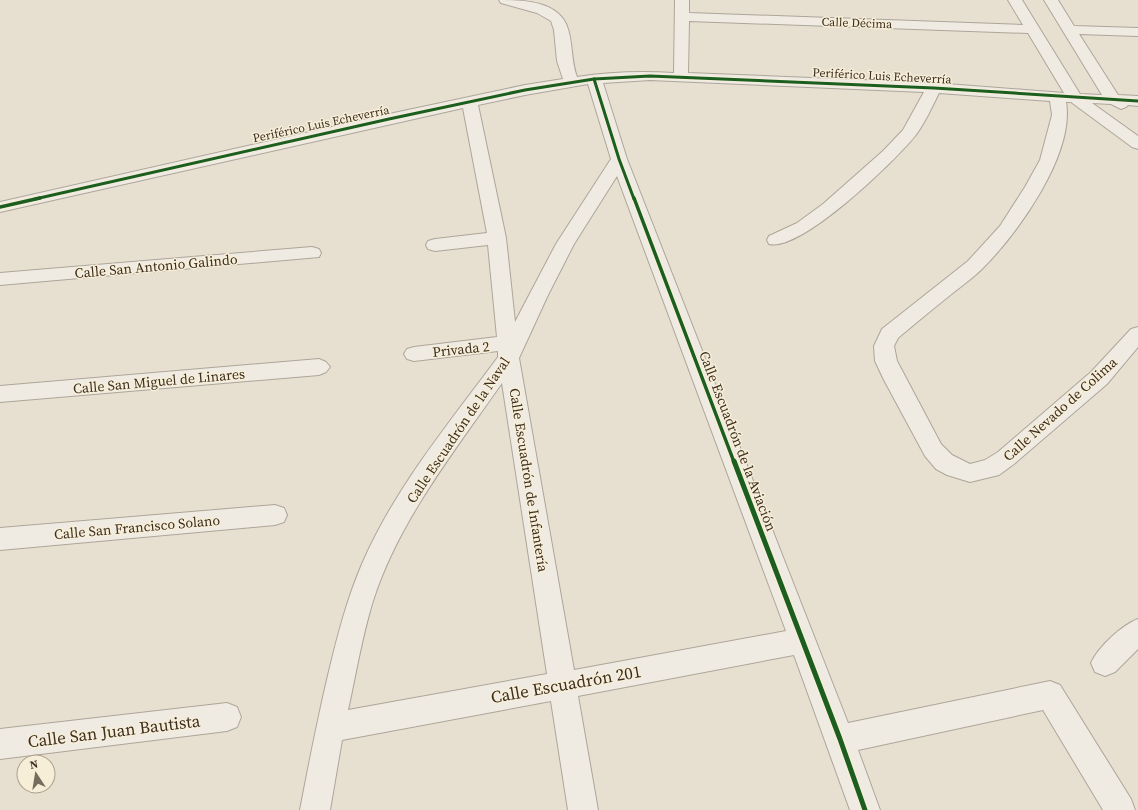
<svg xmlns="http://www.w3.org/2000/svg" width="1138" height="810" font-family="'Source Serif 4',serif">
<rect width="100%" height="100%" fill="#e7e0d1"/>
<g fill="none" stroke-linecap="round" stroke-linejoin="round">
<g stroke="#ada599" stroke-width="2">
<g id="minor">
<path d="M499,0C523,0 560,1 568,29C573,45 571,61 577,77C609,72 641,71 674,73L675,0H689V13L1023,25L1008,0H1022L1080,94L1102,95L1044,0H1058L1074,26L1138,28V36L1079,34L1118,95L1138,96V106L1128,105L1126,107L1121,109L1111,104L1092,103L1138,136V149L1132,147L1071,102H1066C1075,154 1018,233 982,269C974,277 964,284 954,292C935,307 916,323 898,338L894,346L897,361L941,444L952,455L970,464L985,460L998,452L1091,372L1131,329L1138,327V347L1107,384L1014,464L999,475L970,482L947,475L936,469L925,456L884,380L875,361L874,346L882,329L968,261L1000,226L1025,187L1040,160L1052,115L1050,101L939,93C932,107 925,123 915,136C895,161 801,252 769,244L767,240L769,236L797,223L823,204L883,151L903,130L924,92L650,80L603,83L627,159L848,723L1050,681L1060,685L1131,799L1135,810H1103L1043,710L858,750L880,810H850L794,655L578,696L598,810H568L551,701L342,740L330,810H300C309,763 318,717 329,671C338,634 347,599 362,564C394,489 450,422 498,357V351L414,361L407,359L404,354L407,349L414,347L497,337L488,245L435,251L428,249L426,245L428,241L435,239L487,233L463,108L0,212V202L389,114L525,85L563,79L557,61L554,30L551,21L537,13L501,3ZM689,21L1028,33L1064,93L934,83L688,73ZM588,84L611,159L556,244L515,322L506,238L478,105L525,95ZM617,176L786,631L574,670L519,358L548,295L574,244ZM502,383L547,674L348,710C356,674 362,636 373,601C398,522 455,450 502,383Z"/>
<path d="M312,247L319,249L321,253L319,257L0,285V273Z"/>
<path d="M319,359L326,362L330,367L326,372L319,375L0,402V386Z"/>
<path d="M275,505L284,508L287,515L284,522L275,525L0,550V528Z"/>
<path d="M1138,619V649L1115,672L1105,676L1095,672L1091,663C1098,647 1122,625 1138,619Z"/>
<path d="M227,703L237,707L241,717L237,727L227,731L0,759V729Z"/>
</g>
</g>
<use href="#minor" fill="#efebe3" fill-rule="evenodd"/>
<g stroke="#f7eed8" stroke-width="4.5">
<g id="cycleway-far2">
<path d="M594,79L619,159L634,199"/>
<path d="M35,199L389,119L525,90L594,79L650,76L934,88L1138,101"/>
</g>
</g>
<g stroke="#f7eed8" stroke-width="6">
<g id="cycleway-far1">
<path d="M634,198L734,462"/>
<path d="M0,207L40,198"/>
</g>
</g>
<g stroke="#f7eed8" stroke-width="8">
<path id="cycleway" d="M734,461L840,739L865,810"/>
</g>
<use href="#cycleway-far2" stroke="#1b5e20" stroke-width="3"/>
<use href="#cycleway-far1" stroke="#1b5e20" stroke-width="3.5"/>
<use href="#cycleway" stroke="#1b5e20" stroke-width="5"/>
</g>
<g text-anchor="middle" stroke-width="3" stroke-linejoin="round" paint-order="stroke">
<g font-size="12" fill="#3d2e20" stroke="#f7eed8">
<text transform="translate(857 23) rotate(2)" y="4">Calle Décima</text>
<text transform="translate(882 76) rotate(3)" y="4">Periférico Luis Echeverría</text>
<text transform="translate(321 124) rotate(-12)" y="4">Periférico Luis Echeverría</text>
</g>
<g font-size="14" fill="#3d2e20" stroke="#f7eed8">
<text transform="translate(156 266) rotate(-5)" y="5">Calle San Antonio Galindo</text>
<text transform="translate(461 349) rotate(-6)" y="5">Privada 2</text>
<text transform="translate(159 381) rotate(-5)" y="5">Calle San Miguel de Linares</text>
<text transform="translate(1060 409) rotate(-42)" y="5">Calle Nevado de Colima</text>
<text transform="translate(458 430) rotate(-56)" y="5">Calle Escuadrón de la Naval</text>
<text transform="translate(738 441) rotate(69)" y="5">Calle Escuadrón de la Aviación</text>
<text transform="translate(529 480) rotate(81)" y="5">Calle Escuadrón de Infantería</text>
<text transform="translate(137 527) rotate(-5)" y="5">Calle San Francisco Solano</text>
</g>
<g font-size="17" fill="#3d2e20" stroke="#f7eed8">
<text transform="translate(566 684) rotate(-10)" y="6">Calle Escuadrón 201</text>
<text transform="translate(114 731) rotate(-7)" y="6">Calle San Juan Bautista</text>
</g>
</g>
<g transform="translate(36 774) rotate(348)"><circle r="19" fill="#f7eed8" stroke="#ada18e"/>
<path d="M0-3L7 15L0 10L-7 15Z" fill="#786c5e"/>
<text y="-6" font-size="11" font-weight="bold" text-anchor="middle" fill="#3d2e20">N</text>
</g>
</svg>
